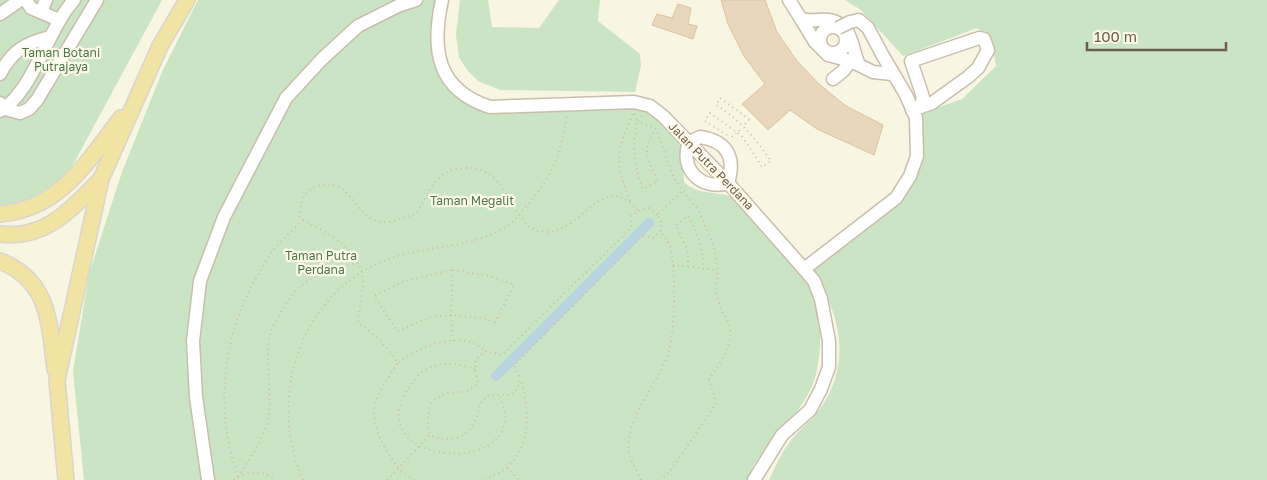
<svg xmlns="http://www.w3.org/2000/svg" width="1267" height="480" font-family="'Golos Text',sans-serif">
<rect width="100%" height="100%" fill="#f9f5e3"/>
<g fill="#cae5c3">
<path d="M0,0H162L67,176L23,203L0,205Z"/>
<path d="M198,0H435L432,20L434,56L467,101L621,104L651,111L683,145L684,182C699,197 721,189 741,201C763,227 793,259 811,287C824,308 822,361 813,384C810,391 805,400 800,407C784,433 758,450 747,480H84L73,371L89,274L122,172L162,72Z"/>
<path d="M460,0H488L492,27L539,28L559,0H600L598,21L640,54L641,66L635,92L500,90L478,81L467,70L459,57L456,35Z"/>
<path d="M845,0H1267V480H769C775,466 782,452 791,440C800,429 812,420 820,409C852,363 841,314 812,270L895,204L920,156L923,113L962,99L996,66L991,38L977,28L903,56L861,10Z"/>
</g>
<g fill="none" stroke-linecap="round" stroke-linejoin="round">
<path stroke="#bad3e0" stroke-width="10" d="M496,376L649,223"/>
</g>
<g fill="#e8d7bc" stroke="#dcc3a0">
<path d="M721,0H765L777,32L797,61L819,84L846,106L883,125L874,155L817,129L790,110L768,130L742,104L765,84L744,56L728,24Z"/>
<path d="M678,4L691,8L688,24L697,26L693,39L652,25L657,14L672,18Z"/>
</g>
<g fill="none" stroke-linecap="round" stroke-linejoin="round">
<g stroke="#c8beab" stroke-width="15">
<g id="minor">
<path d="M26,0L31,8L59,20"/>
<path d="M442,0C431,50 437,90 490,107L634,102L650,106L663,116L728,183L804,269L814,281L821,299L829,341V367L821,389L810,410L782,435L754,480"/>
<path d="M789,0L801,19"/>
<path d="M41,12L46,0"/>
<path d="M0,14L20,0"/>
<circle cx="833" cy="40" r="13"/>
<path d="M859,65C851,47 853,24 829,20C820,19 811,22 801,19L815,42L828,55L851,61L873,72L892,74"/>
<path d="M0,74C12,51 25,43 50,37"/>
<path d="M833,79L843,71L855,56"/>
<path d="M0,103L5,109L20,113L29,109L37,100L97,0"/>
<path d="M912,110L932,103L968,77L978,68L988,50L984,39L979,38L911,61L923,97L921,106"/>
<path d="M0,111C33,92 47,30 74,0"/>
<path d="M700,137C727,141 736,157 728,183C701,191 679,169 689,142Z"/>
<path d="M804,269L896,198L910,176L917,156L916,118L906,95L883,56"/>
<path d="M208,480L196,397L193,341L200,281L224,217L286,98L322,59L358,26L400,5L416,0"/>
</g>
</g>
<g stroke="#d9d5d0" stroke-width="18">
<g id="major">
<path d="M0,214C60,209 87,162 121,118"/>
<path d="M0,234C46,240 72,208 101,179"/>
<path d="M0,261C50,281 49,323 55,369"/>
<path d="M66,480L57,380L101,179L160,46L187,0"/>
</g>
</g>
<g stroke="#d0bda1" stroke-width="2" stroke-dasharray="1 4" stroke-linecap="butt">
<path d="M642,116L638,121L656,129L674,178L700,213L713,244L718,270L716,292L721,310L729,323L731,339L721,362L709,379L716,403L672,469L661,480"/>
<path d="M745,124L749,120"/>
<path d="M739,131L742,127"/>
<path d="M727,135L705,121L710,113L742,136L762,167L771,161C755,138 740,120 716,105L720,98L750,120"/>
<path d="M732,137L736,133"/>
<path d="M630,201C614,159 616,152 634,112C640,125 634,133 634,146C634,161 638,175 643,189L658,181C649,161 640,149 655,130"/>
<path d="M657,215L649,208L638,211L631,216V228L502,355L486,351L476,359L475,370L478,383L467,392C434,390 423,404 430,435C458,446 476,433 479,404L489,395H511L518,388L519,377L514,365L642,236L654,238L660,231L662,223L657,215L683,190"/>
<path d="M673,265L717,270"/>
<path d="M688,267V252L676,225L688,216C697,232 704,249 703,269"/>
<path d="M453,270L451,315L432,317L397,331L374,296L404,281Z"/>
<path d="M453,341L451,315L482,318L495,322L514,285L490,276L453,270"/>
<path d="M399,362C415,349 452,334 473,343C478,345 482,349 486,351"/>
<path d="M475,370C457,362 433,360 418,376C345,457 502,480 505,419C506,412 502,403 500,396"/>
<path d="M507,468L520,480"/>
<path d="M238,477C214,410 222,333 259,273C265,264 269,254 276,247C284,238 294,229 303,220"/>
<path d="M238,477C248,461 262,442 267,423C274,394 264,363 270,335C271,329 275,323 278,318C296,279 320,272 359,262"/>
<path d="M234,480C245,471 265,470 275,480"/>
<path d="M303,480C268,401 297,301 378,263C419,244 470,251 508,225C516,220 523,210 529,203C555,171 560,155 567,114"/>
<path d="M387,480L430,435"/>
<path d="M414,480C393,470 369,427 375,404C380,389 389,376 398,363L380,340L358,322C359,311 361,299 363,288C366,252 331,235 303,220L299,216C301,202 303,190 318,186C353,176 352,217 381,222C392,223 405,217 416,214C423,203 429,188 438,179C447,170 453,169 465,168C512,165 509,232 546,232C584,232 603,167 638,211"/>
<path d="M485,480C492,476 500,473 505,469C532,448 530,406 520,379"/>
<path d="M641,480C638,472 632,464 630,456C621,425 656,385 667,357C675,339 677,261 669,243C666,239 663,235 660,231"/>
</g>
<use href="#minor" stroke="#fff" stroke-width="12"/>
<use href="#major" stroke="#f1e4a2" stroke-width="15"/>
<g stroke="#c8beab" stroke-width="15" stroke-linecap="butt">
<path id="minor-bridge" d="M838,28L850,22L859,20L868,28L883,56"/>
</g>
<use href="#minor-bridge" stroke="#fff" stroke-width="12"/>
</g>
<g text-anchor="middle" stroke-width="4.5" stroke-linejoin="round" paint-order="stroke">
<g font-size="12" fill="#4d7948" stroke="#fdf9e8">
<text x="61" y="57">Taman Botani<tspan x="61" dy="14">Putrajaya</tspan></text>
<text x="472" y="205">Taman Megalit</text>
<text x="321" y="260">Taman Putra<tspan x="321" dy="14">Perdana</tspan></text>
</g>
<g font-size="12" fill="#6e5f4c" stroke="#fdf9e8">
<text transform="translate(711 166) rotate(46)" y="4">Jalan Putra Perdana</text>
</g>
</g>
<path d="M1087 42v8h139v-8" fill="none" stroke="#6e5f4c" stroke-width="2.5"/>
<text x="1094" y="42" font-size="15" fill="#6e5f4c" stroke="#fdf9e8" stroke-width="4" paint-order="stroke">100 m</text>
</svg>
